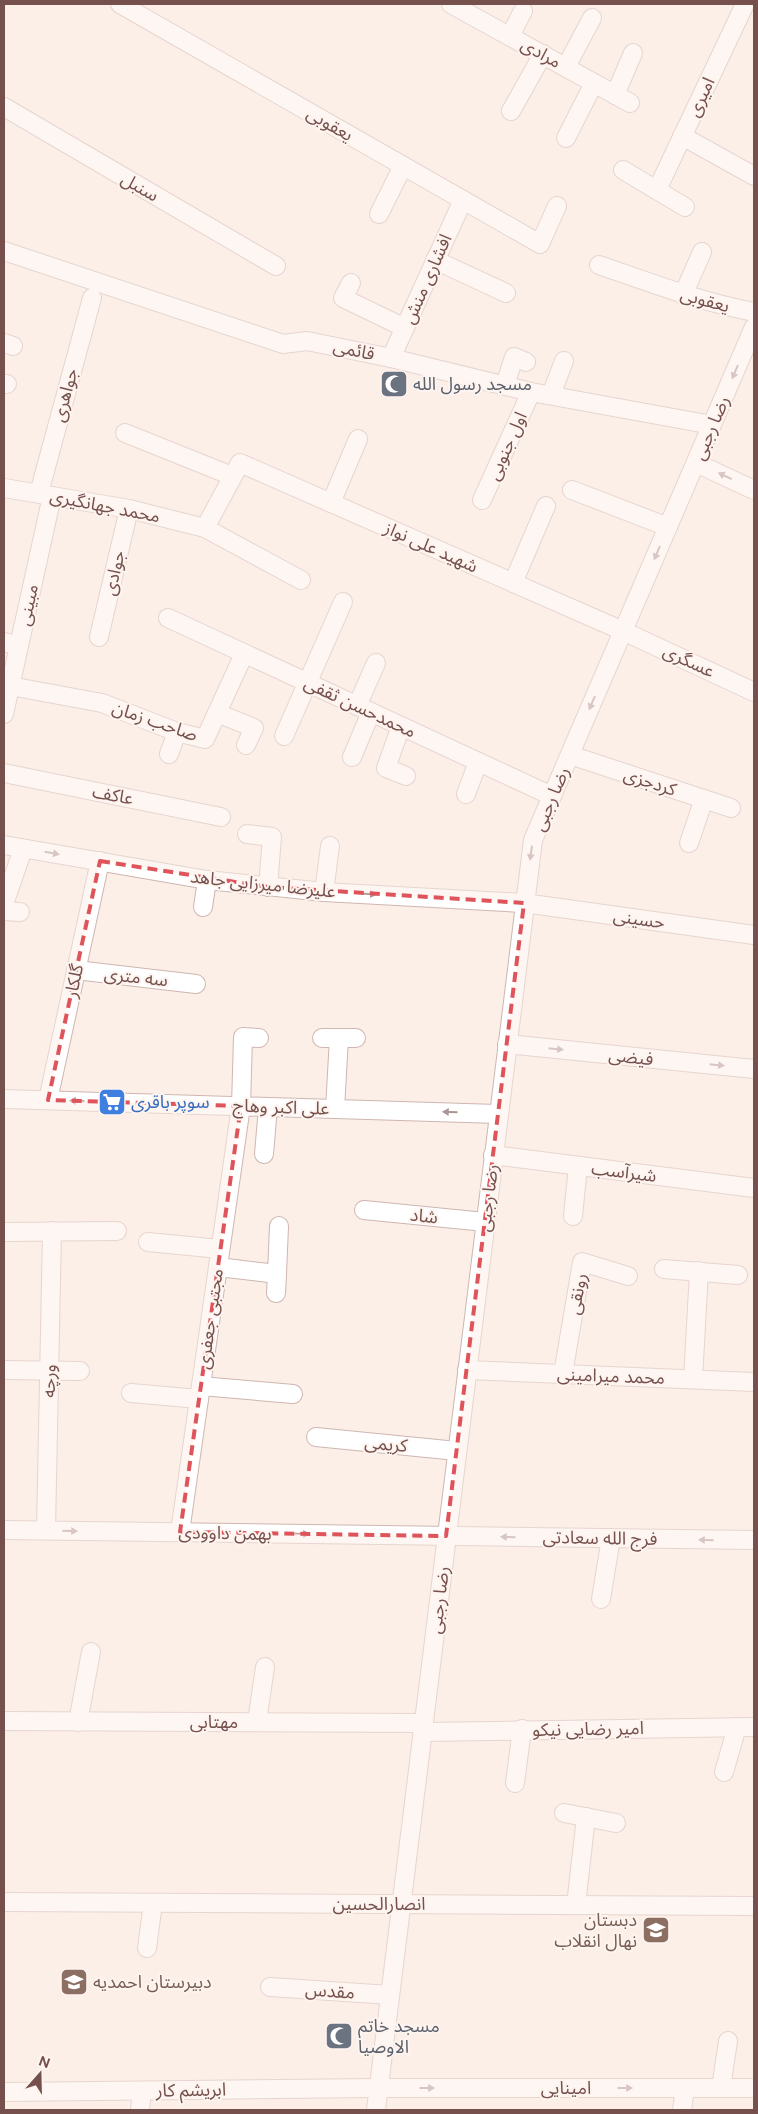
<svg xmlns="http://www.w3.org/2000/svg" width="758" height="2114" font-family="Figtree,'Noto Sans Arabic',sans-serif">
<rect width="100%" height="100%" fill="#fbefe8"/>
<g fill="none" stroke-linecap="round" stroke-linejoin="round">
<g stroke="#cfb6b1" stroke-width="20">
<g id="street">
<path d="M120,4L540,244L557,206"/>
<path d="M451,4L630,103"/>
<path d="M510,36L523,11"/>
<path d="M566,67L592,18"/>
<path d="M615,95L633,53"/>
<path d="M4,107L276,266"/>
<path d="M511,111L543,54"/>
<path d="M682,136L754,176"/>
<path d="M566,138L594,83"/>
<path d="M623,170L685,207"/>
<path d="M657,190L745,4"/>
<path d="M379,214L403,166"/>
<path d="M4,251L283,344L307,341L391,358L531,392L712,425"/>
<path d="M435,260L506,293"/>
<path d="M599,265C651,283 701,302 754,312"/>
<path d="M351,283L343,298L405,328"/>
<path d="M683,295L702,252"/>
<path d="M4,343L13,346"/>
<path d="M391,358L463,200"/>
<path d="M4,384H7"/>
<path d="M505,385L514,357L526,362"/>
<path d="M551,395L564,361"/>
<path d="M125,433L232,476"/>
<path d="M696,463L754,490"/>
<path d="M4,488L129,509L205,528L301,580"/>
<path d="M572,490L668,527"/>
<path d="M39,493L92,298"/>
<path d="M482,500L531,392"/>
<path d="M331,503L358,439"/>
<path d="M205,528L240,463L623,631L754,692"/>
<path d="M513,583L546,506"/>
<path d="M168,618L552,796"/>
<path d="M99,637L129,509"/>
<path d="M4,642L19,646"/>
<path d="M10,686L102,703L177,732L205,739L244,654"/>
<path d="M357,706L376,663"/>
<path d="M217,713L254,728L246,745"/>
<path d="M4,714L52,496"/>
<path d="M401,726L386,768L406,776"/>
<path d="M284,736L343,602"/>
<path d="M169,754L177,732"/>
<path d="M570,755L731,808"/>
<path d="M352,757L371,712"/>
<path d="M4,773L221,817"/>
<path d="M466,794L478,762"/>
<path d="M247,834L272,837L268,887"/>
<path d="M689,843L704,799"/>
<path d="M4,845L207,880L324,892L524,903L754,935"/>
<path d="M324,892L330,846"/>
<path d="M4,904L23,849"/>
<path d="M203,907L207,880"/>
<path d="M4,911L20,912"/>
<path d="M76,970L196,984"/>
<path d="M322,1038H356"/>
<path d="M507,1044L754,1069"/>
<path d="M4,1099L498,1114"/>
<path d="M48,1100L100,861"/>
<path d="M335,1109L339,1038"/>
<path d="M264,1154L268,1107"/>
<path d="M493,1155L754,1188"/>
<path d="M364,1210L485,1222"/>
<path d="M573,1216L578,1166"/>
<path d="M4,1232L117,1231"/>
<path d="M148,1242L220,1249"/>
<path d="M218,1267L277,1274L279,1226"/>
<path d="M664,1269L738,1275"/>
<path d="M276,1293L277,1274"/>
<path d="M4,1370L80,1371"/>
<path d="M467,1370L754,1382"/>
<path d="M563,1374L582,1262L628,1276"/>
<path d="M693,1379L699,1271"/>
<path d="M201,1386L293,1394"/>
<path d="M131,1393L199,1399"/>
<path d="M316,1437L457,1451"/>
<path d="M4,1530L754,1540"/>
<path d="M46,1530L52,1231"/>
<path d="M180,1532L241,1106L243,1037L259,1038"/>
<path d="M601,1599L611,1538"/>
<path d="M4,1721L423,1723"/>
<path d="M78,1722L91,1652"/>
<path d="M257,1722L265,1667"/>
<path d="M422,1732L754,1727"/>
<path d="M724,1772L737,1727"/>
<path d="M515,1783L522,1729"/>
<path d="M564,1813L616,1823"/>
<path d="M4,1902L754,1906"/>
<path d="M576,1905L586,1817"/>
<path d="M147,1948L153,1903"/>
<path d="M270,1987L390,1995"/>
<path d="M721,2088L728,2041"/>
<path d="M4,2092L378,2088H754"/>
<path d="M140,2110L142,2091"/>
<path d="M376,2110L533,840L754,327"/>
<path d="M682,2110L685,2088"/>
</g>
</g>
<use href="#street" stroke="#fff" stroke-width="18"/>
</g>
<defs><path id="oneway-solid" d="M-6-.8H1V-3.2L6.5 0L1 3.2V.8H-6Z" transform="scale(1.25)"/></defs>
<g fill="#ac9694">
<use href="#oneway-solid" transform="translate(735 372) rotate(113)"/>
<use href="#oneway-solid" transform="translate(725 476) rotate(-155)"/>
<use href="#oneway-solid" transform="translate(657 553) rotate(113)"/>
<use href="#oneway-solid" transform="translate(592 703) rotate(113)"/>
<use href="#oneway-solid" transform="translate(52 853) rotate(10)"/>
<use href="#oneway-solid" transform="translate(531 853) rotate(98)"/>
<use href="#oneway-solid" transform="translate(369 894) rotate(3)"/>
<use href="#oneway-solid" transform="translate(556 1049) rotate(6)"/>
<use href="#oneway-solid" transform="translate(717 1065) rotate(6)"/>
<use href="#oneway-solid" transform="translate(77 1101) rotate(-178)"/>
<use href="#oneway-solid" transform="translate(450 1112) rotate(-178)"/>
<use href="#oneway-solid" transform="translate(70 1531) rotate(1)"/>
<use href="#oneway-solid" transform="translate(302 1534) rotate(1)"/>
<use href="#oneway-solid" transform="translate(508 1537) rotate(-179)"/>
<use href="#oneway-solid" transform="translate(706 1540) rotate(-179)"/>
<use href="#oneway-solid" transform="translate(427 2088)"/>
<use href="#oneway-solid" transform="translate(625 2088)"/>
</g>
<path d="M0 0H758V2114H0ZM100,861L268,887L524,903L446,1536L180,1532L241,1106L48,1100Z" fill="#fbefe8" fill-opacity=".55" fill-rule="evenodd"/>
<path fill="none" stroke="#df545b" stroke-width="4" stroke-dasharray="10 6" stroke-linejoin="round" d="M100,861L268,887L524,903L446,1536L180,1532L241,1106L48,1100Z"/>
<defs>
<g id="mosque-square" transform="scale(1.4375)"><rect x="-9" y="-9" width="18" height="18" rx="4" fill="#6b7280" stroke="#fef4ef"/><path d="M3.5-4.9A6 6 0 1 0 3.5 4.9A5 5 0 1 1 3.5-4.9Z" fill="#fff"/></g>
<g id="supermarket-square" transform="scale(1.4375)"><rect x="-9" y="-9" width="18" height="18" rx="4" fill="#3f7fe0" stroke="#fef4ef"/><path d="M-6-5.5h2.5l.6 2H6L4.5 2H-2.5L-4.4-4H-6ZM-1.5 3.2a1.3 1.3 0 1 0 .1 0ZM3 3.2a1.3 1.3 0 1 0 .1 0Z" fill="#fff"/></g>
<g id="school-square" transform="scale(1.4375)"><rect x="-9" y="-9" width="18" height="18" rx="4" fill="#8d6e63" stroke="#fef4ef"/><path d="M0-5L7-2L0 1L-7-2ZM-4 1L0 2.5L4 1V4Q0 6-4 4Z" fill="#fff"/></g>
</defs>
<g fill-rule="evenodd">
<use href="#mosque-square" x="394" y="384"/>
<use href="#supermarket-square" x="112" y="1102"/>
<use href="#school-square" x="656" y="1930"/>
<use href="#school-square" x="74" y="1982"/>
<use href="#mosque-square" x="339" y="2036"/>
</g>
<g text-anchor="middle" stroke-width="4" stroke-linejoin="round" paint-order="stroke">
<g font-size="18" fill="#75504d" stroke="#fef4ef">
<text transform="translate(541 53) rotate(29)" y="6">مرادی</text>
<text transform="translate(701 97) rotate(-65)" y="6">امیری</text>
<text transform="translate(330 124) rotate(30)" y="6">یعقوبی</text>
<text transform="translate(140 187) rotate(30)" y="6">سنبل</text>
<text transform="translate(427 279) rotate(-66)" y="6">افشاری منش</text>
<text transform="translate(705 300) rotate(15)" y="6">یعقوبی</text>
<text transform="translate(354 350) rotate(12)" y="6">قائمی</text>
<text transform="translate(65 395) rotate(-75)" y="6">جواهری</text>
<text transform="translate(711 428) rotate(-67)" y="6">رضا رجبی</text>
<text transform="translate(507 446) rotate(-66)" y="6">اول جنوبی</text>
<text transform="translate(105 506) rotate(11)" y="6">محمد جهانگیری</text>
<text transform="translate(431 547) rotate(24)" y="6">شهید علی نواز</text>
<text transform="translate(114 573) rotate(-77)" y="6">جوادی</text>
<text transform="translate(28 605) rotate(-78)" y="6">مبینی</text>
<text transform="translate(689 661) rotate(25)" y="6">عسگری</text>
<text transform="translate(360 707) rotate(25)" y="6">محمدحسن ثقفی</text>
<text transform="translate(155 721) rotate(19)" y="6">صاحب زمان</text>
<text transform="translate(650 782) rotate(18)" y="6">کردجزی</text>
<text transform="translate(113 795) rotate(11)" y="6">عاکف</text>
<text transform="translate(551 799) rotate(-67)" y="6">رضا رجبی</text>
<text transform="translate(263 884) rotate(6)" y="6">علیرضا میرزایی جاهد</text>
<text transform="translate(639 919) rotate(8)" y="6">حسینی</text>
<text transform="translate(136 977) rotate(6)" y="6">سه متری</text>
<text transform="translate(74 981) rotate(-78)" y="6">گلکار</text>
<text transform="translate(631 1057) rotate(6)" y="6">فیضی</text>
<text transform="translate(281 1107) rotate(2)" y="6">علی اکبر وهاج</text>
<text transform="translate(624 1172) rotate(7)" y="6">شیرآسب</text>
<text transform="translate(488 1198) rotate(-83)" y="6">رضا رجبی</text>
<text transform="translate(424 1216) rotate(6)" y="6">شاد</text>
<text transform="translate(577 1294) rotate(-80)" y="6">رونقی</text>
<text transform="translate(210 1319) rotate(-82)" y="6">مجتبی جعفری</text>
<text transform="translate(611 1376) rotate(2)" y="6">محمد میرامینی</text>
<text transform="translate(49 1381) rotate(-89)" y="6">ورچه</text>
<text transform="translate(386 1444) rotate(5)" y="6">کریمی</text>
<text transform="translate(225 1533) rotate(1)" y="6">بهمن داوودی</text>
<text transform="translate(600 1538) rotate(1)" y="6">فرج الله سعادتی</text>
<text transform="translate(439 1600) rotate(-83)" y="6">رضا رجبی</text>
<text x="214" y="1728">مهتابی</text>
<text transform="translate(588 1729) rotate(-1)" y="6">امیر رضایی نیکو</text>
<text x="379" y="1910">انصارالحسین</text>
<text transform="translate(330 1991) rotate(4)" y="6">مقدس</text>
<text x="566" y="2094">امینایی</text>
<text transform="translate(191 2090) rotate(-1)" y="6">ابریشم کار</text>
</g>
<g font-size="18" fill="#5b616d" stroke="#fef4ef" text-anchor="start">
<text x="413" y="390">مسجد رسول الله</text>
<text x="358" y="2032">مسجد خاتم<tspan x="358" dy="21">الاوصیا</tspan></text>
</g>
<g font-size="18" fill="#366cbe" stroke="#fef4ef" text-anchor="start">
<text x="131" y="1108">سوپر باقری</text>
</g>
<g font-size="18" fill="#785e54" stroke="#fef4ef" text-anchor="end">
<text x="637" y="1926">دبستان<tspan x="637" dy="21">نهال انقلاب</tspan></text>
<text x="93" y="1988" text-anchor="start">دبیرستان احمدیه</text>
</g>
</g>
<rect width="758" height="2114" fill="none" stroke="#75504d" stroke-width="10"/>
<g transform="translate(40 2074) rotate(20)" stroke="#fef4ef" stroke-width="4" paint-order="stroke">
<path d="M0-4L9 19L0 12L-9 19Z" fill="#75504d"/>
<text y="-8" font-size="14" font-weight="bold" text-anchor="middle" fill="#75504d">N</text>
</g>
</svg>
